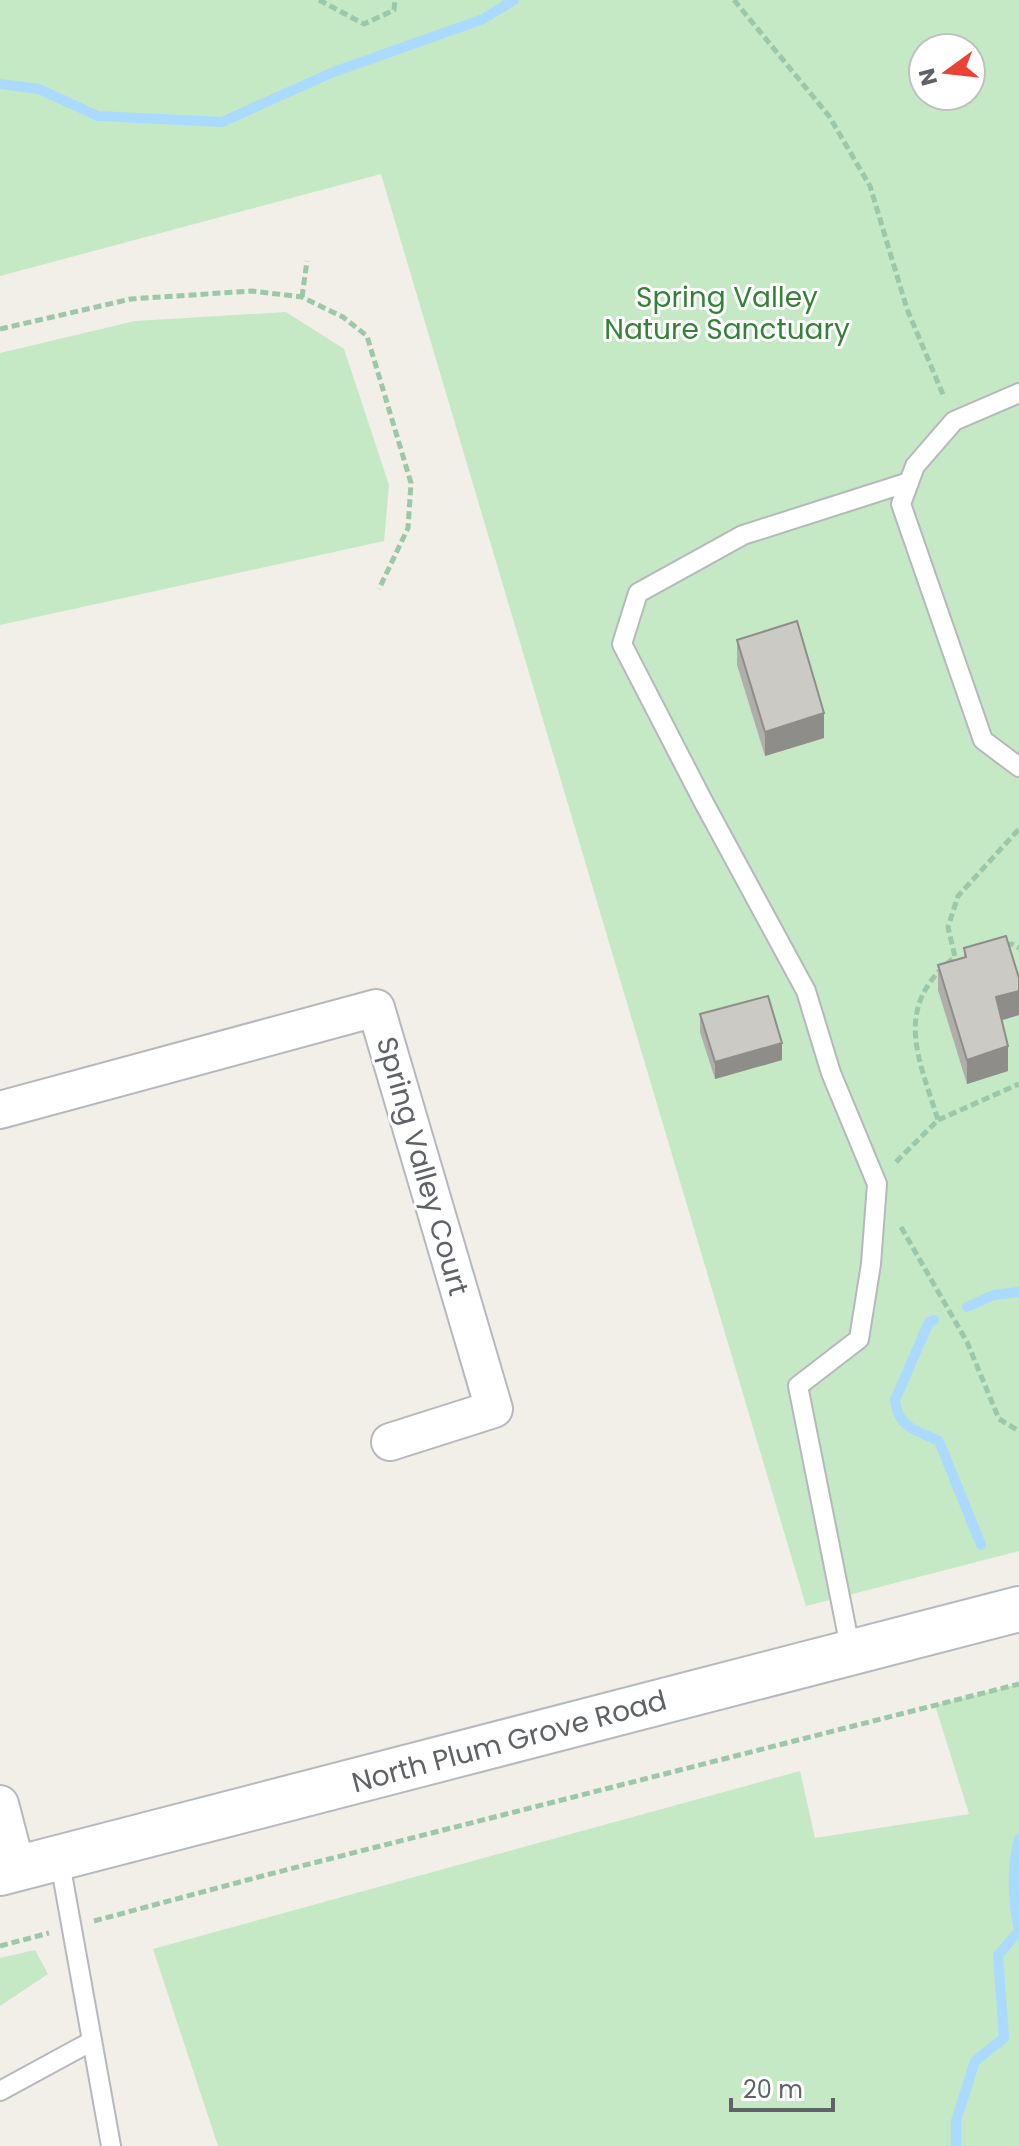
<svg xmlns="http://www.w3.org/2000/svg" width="1019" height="2146" font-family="Poppins,sans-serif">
<rect width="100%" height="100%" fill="#f1efe8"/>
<g fill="#c5e8c5" fill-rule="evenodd">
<path d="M0,0H1019V1551L806,1606L381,174L0,276ZM923,48H971V96H923Z"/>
<path d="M286,312L344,349L389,485L384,541L0,625V353L135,321Z"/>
<path d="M1019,1684V2146H218L153,1949L800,1771L815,1838L969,1814L935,1705Z"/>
<path d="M35,1950L48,1974L0,2006V1958Z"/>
</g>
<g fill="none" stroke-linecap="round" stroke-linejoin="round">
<g stroke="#aadaff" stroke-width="10">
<path d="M0,84L39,89L98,116L222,122L331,73L483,19L514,0"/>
<path d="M967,1307L994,1295L1019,1292"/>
<path d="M934,1320L929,1322L895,1400C898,1428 916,1430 939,1441L981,1545"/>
<path d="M956,2146V2121L975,2061L1004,2038L998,1955L1019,1931C1013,1901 1011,1868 1019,1839"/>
</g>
<g stroke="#b5b8bc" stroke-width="22">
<g id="lane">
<path d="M1019,393L954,421L915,466L901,504L983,740L1019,767"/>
<path d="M851,1652L798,1386L859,1339L871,1264L877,1184L831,1073L806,991L703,801L622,644L638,593L743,535L909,482"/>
<path d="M59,1857L111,2146"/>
<path d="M0,2091L92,2041"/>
</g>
</g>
<g stroke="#b5b8bc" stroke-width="40">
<g id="street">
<path d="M0,1110L376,1008L494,1409L390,1442"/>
<path d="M0,1804L17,1869"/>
</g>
</g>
<g stroke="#b6babf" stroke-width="48">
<path id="secondary" d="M0,1873L1019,1609"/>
</g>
<g stroke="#9cc7a9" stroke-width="5" stroke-dasharray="8 4" stroke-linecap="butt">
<path d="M319,0L364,24L394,10L395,0"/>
<path d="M734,0L829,116L870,186L907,309L944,397"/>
<path d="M302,297L307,261"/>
<path d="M0,329L131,299L252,291L302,297L343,317L367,336L411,483L408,528L379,589"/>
<path d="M1006,945L1012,944L1019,948"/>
<path d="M938,1120L1019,1084"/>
<path d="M896,1162L938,1120C918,1056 892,1006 955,957L948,927L958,896L1019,829"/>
<path d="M901,1227L967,1342L999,1419L1019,1431"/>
<path d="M94,1921L266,1875L1019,1684"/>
<path d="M0,1946L49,1933"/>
</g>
<use href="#lane" stroke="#fff" stroke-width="18"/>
<use href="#street" stroke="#fff" stroke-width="36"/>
<use href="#secondary" stroke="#fff" stroke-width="44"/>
</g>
<g fill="#afaea9">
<path d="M737,640L824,738L765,756L737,665Z"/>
<path d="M964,948L1019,978V1015L1002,1020L1008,1071L967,1084L938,990V965L964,957Z"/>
<path d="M700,1014L782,1060L715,1079L700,1032Z"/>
</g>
<g fill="#8f8d8a">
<path d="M824,713V738L765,756V732Z"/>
<path d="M1019,991V1015L996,1022V997Z"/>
<path d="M782,1043V1060L715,1079V1062Z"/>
<path d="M1008,1046V1071L967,1084V1060Z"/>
</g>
<g fill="#cccac5" stroke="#8f8d8a" stroke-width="2">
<path d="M797,621L824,713L765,732L737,640Z"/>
<path d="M1006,936L1019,978V991L996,997L1008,1046L967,1060L938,965L966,957L964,948Z"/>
<path d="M768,996L782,1043L715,1062L700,1014Z"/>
</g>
<g text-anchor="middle" stroke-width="6" stroke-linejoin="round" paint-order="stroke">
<g font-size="28" fill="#348238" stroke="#fff">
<text x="727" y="307">Spring Valley<tspan x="727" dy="32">Nature Sanctuary</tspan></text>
</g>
<g font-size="28" fill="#5f6368" stroke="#fff">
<text transform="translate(423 1166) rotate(74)" y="10">Spring Valley Court</text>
<text transform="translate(509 1741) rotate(-15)" y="10">North Plum Grove Road</text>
</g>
</g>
<g transform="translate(947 72) rotate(255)"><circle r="38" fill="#ffffff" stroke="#bfc1c3" stroke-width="2"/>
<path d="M0-6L14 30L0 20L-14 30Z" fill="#ea4335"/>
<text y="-12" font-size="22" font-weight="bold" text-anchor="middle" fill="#5f6368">N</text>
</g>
<path d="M731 2098v12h102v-12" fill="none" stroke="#5f6368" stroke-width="4"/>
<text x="743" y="2098" font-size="24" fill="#5f6368" stroke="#ffffff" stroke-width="6" paint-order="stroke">20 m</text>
</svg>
